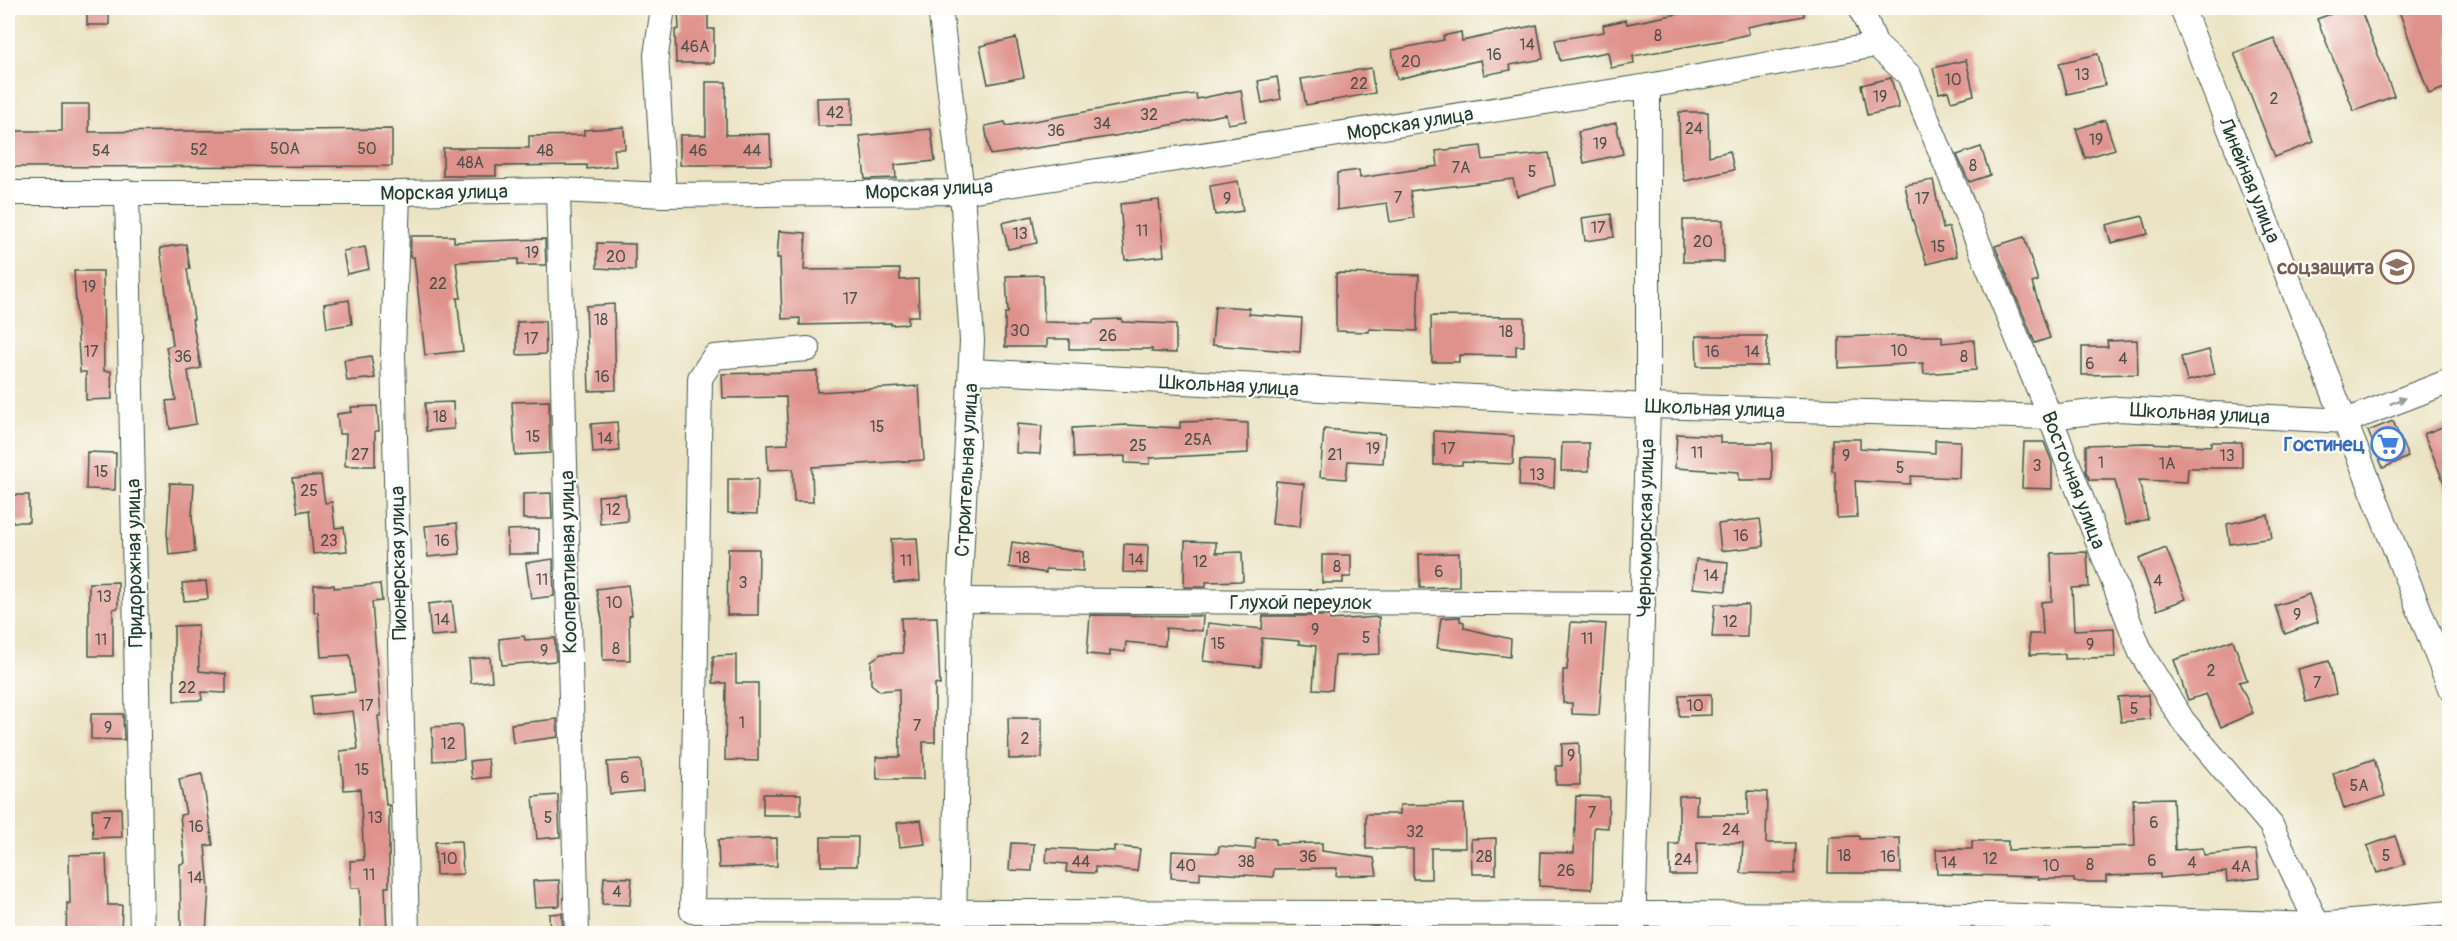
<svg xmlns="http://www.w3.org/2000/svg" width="2457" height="941" font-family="Pangolin,sans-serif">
<rect width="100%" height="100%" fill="#fdfcf7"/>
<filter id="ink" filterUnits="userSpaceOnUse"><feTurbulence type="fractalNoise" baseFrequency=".0167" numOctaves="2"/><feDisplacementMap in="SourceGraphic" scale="12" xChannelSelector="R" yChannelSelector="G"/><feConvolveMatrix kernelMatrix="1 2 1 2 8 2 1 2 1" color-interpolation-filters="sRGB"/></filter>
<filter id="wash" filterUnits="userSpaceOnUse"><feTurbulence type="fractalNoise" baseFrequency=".008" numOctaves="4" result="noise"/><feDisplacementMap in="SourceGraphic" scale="24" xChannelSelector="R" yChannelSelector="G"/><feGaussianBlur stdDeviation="1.35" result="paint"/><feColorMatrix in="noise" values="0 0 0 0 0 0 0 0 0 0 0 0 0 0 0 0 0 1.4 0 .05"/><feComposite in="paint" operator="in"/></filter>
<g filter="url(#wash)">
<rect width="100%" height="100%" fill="#ebe3c3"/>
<g id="blocks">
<g fill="#df918b">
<rect x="87" y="8" width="22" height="17"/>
<path d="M1707,8H1803L1804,16L1747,27L1749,34L1724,40L1633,56L1634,64L1611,68L1608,52L1560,61L1555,40L1604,32L1603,25L1626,20L1627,24Z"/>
<path d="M2347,8H2360L2394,96L2354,111L2317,19Z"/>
<path d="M2398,8H2443L2450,27V86L2429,94Z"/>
<path d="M678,12H708V29H714V63H676L675,30L679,29Z"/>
<path d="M1537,25L1543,59L1510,65L1511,70L1484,75L1481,60L1397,79L1392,50L1444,40L1443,36L1461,32L1462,41Z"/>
<path d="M1016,38L1024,77L988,84L980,46Z"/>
<path d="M2274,38L2314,142L2275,157L2234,53Z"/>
<path d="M2098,54L2105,85L2067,94L2059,63Z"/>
<path d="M1966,60L1974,95L1951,101L1948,91L1939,93L1933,68Z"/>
<path d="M1371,68L1375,93L1306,105L1301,79Z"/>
<path d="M1277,77L1281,99L1262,103L1258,81Z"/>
<path d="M1891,78L1899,108L1867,115L1861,85Z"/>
<path d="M706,82H726V135L770,134L771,165H680V135H706Z"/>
<path d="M1241,90L1246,121L1228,124L1226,114L1115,136L990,155L985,126L1005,122L1006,126L1162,98L1196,94L1197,99Z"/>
<path d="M852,97V126H818L817,98Z"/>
<path d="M62,104H89V132L392,129V166L8,167V131H62Z"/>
<path d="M1679,112H1708L1709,156L1730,151L1734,170L1685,181L1680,160Z"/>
<path d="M2105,120L2115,149L2085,158L2076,129Z"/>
<path d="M1616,123L1623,154L1584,163L1578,132Z"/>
<path d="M624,127L625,149H614L616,166L587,169V165L496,166V176H443V148H529V136L584,135V130Z"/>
<path d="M931,129L935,161L895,165L896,178L865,179L860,136Z"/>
<path d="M1481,146L1483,160L1549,153L1555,185L1517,196L1513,179L1410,191L1414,218L1390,222L1387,203L1337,210V173L1359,170L1360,178L1438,166L1436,151Z"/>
<path d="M1981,147L1990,175L1969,182L1957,155Z"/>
<path d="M1933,180L1943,229L1949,227L1957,256L1927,264L1911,215L1905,185Z"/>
<path d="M1238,181L1243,211L1215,215L1210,186Z"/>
<path d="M1159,200L1164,256L1125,260L1120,204Z"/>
<path d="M1611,214L1614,237L1585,241L1582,218Z"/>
<path d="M1032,216L1037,243L1008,249L1002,223Z"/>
<path d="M2143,216L2148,234L2111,243L2106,225Z"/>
<path d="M1683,220H1723L1724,262H1683Z"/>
<path d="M779,231L806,233L804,270L900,269V280L918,279L919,316H908V324L891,325V323L800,325V318L782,319L780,258H777Z"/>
<path d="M411,236H454V242L545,239L546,265H518V259L456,262L461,298H457L463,351L425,355L414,257H410Z"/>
<path d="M2024,237L2038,281L2032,283L2050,338L2035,343L1995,246Z"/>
<path d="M597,243L635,244V270L597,268Z"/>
<path d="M186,244L190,269H187L194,319H192L201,368L188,371L196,424L170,429L166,401L176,400L166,347L173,345L160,248Z"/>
<path d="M365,247L369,269L347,274L343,251Z"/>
<path d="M74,271H103L104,371H111L112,399L86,400V372H80Z"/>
<path d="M1336,273L1419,275L1417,331L1369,329V332L1336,331Z"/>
<path d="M1043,275L1044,322L1093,323V320L1122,319V322L1176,324V353L1152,352V349H1069V339H1047V347H1005V313H1008L1006,276Z"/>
<path d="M349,300L352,324L327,328L324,304Z"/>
<path d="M614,304L616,390L589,391L586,306Z"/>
<path d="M1215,306L1249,308V314L1302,318L1300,352L1212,345Z"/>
<path d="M1431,316L1524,317V346H1516V356L1459,355V362H1432Z"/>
<path d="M545,321L546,354L517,355V322Z"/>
<path d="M1696,336H1767V366H1697Z"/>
<path d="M1869,336H1942V343L1974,340L1976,370L1924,374L1923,363L1839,368V337Z"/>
<path d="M2137,340L2138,374L2082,375V347H2108L2107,341Z"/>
<path d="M2209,350L2215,374L2187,381L2181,357Z"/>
<path d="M371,356L375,378L347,381L344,360Z"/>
<path d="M817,371V392L919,386L924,460L812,467L813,502H794L793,469L768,470L767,445L788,444L786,397L723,398L722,374Z"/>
<path d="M549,401L550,453L515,455L512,402Z"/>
<path d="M453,402L454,429L426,431L425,403Z"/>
<path d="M377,406L379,431H375V466H345L346,434H339L337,414L352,412L351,407Z"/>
<path d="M1215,421L1248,423V453L1150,458V464L1125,463V456L1074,458L1072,428L1127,425L1180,428V422Z"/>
<path d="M2393,421L2408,457L2383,468L2368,431Z"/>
<path d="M617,422L619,451L593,453L591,424Z"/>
<path d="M1017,424L1042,426L1040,454L1016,453Z"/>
<path d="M2450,424V495H2449L2424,434Z"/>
<path d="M1324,429L1385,434L1383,463L1348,461L1346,479L1320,477Z"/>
<path d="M1434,431L1514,436L1513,464L1462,462V465H1434Z"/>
<path d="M1677,434L1720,436V443H1772V480H1739V472L1675,468Z"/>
<path d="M1832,439H1860V448L1935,453V440L1960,441L1959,478L1911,476L1910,484L1855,481L1857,517L1837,518L1835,471H1832Z"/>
<path d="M2024,442H2044L2052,462V489L2022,488Z"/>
<path d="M2211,442H2242V468H2188L2187,482L2139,480L2148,519L2126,525L2115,480H2090L2086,472V445L2146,443L2211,446Z"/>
<path d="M1562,443H1589V471H1561Z"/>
<path d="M87,452L116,453L115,490L86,489Z"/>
<path d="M1520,460L1555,461L1554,488L1519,486Z"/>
<path d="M321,475L325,503L332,502L335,528L344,527L347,551L313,554L309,510L298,512L293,478Z"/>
<path d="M728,479H758L757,514L728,513Z"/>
<path d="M1276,481L1304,484L1300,527L1272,524Z"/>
<path d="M170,483L194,484L192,516L195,552L169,555L167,533Z"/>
<path d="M551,493L552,519H523V494Z"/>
<path d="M625,494L628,521L600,524L598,496Z"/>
<rect x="10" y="495" width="19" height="27"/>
<path d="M2268,515L2272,538L2230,544L2227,524Z"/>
<path d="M1760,519L1764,546L1721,551L1718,524Z"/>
<path d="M457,523L460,554L428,557L425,526Z"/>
<path d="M539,529V554H508L507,530Z"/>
<path d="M917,538L920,581L894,583L891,539Z"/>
<path d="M1185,541L1216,542V553L1242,552L1243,581L1206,582V587H1184Z"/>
<path d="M1012,542L1083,552V571L1046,569V573L1009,567Z"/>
<path d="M1124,544L1148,545L1147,573L1123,572Z"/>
<path d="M2166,548L2186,599L2157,610L2139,559Z"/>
<path d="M728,549H759L758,615H727Z"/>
<path d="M2087,552L2089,587L2072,588L2074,630L2114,628L2115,657L2065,659V654L2030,655L2029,634H2043L2041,602L2052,601L2051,553Z"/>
<path d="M1459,553V587L1420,588L1419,554Z"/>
<path d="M1322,555H1351V577H1343V583H1322Z"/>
<path d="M553,559L554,596L531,599L526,563Z"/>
<path d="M1696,559L1728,562L1726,591L1693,588Z"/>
<path d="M206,581L208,599L184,601L182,583Z"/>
<path d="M118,582V608L113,609V656H89V583Z"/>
<path d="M380,584L382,601L372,602L381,716H378L386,805H389V887H385L387,933H361L360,888H351L350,861L364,860L360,789L344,790L340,751L358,749L353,711L313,715L311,696L355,692L350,655L321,657L318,612H314V585H334V588Z"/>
<path d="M628,585L632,615L629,616L630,660H603L602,619L596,589Z"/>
<path d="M2309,594L2318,622L2285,634L2275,606Z"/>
<path d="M452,601L456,634L431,636L428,604Z"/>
<path d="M1715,604L1748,605L1747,637H1712Z"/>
<path d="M1090,615L1203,616L1202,631L1166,628L1165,646L1126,642L1125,652L1110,650V656L1087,654Z"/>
<path d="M1263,616H1330V620L1379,617L1380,654L1335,656L1332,690L1313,689L1316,646L1299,644V641L1262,638L1260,667L1203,661L1208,623L1262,629Z"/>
<path d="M937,617L940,685L935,684V742H923L924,779H877L876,757H900L899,689L880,691L871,684V661L881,654L903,653L901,618Z"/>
<path d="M1460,617V621L1464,622V628L1511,639L1510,657L1437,648L1441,618Z"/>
<path d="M1571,622L1606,624L1599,715L1572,714V703H1563V670H1567Z"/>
<path d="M198,625L199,671L226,674V693L201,692L202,700L174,701V626Z"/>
<path d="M524,636L525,640L555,638L556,661L502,665L499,639Z"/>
<path d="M2233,640L2247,680L2239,682L2253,713L2221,727L2206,694L2188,700L2174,660Z"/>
<path d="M736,655V683H758V761L725,760L726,683H713V656Z"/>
<path d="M490,657L492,681L471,683L469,659Z"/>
<path d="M2329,661L2336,694L2306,702L2298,669Z"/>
<path d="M1711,694V715L1679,716V695Z"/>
<path d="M2148,695L2150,719L2121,722L2118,697Z"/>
<path d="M91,714H123L124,740L91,739Z"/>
<path d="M1008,718H1042V758L1009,759Z"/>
<path d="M557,719L558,737L513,743L511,724Z"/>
<path d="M462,725L464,759L433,761L432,727Z"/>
<path d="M1579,743L1580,785H1556V766H1562V744Z"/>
<path d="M488,759L490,777L472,779L470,761Z"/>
<path d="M2374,759L2385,796L2344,809L2333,773Z"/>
<path d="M641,760L643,791L610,794L607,762Z"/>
<path d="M202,774L213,845L205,846L209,890L206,933L181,932L180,864L185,863L180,815L186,814L179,779Z"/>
<path d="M1748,791L1767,792L1766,843H1796L1795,874L1741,873L1743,843L1697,842V875H1670V844H1679V796L1697,795L1696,815H1748Z"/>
<rect x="763" y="794" width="38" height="21"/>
<path d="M558,795L560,837L537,839L533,797Z"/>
<path d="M1576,796L1609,797L1608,828L1594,827L1592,889L1539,886L1540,852L1574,853Z"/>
<path d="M2173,798L2175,850L2203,848L2204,855L2256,850L2259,878L2227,882L2226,872L2160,878V874L2106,876V882H2074V879H2038V877L1937,874L1936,849H1972V841H2008V850L2135,846L2133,799Z"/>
<path d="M1464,804L1465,848H1431V879H1413V849H1366V814H1400V805Z"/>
<path d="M121,808L122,837L93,838L92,809Z"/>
<path d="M921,820L925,844L900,847L897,823Z"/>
<path d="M1859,836V839L1900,838L1901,873H1828L1829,837Z"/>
<path d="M2395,836L2405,864L2377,873L2367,846Z"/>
<path d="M821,837H858L857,866H821Z"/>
<path d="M777,838V866L719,868L718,840Z"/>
<path d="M1256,838L1275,839V844L1322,843V851L1374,858L1377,875L1336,876L1337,868L1274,869L1273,877L1200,872V880L1171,878L1172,851L1218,853L1219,846L1255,849Z"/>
<path d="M1496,838V874H1472L1471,839Z"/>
<path d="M461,841L463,874L436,875L435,842Z"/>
<path d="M1011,843L1034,844L1032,871L1009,870Z"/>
<path d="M1114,846L1140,849L1137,871L1095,867V873L1066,872L1067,864L1046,862L1047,848L1114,851Z"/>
<path d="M106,854L108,905H122L121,933H66L67,903L70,904L69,855Z"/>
<path d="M604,877L632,878L630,905L602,904Z"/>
<path d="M559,880L560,906L535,907L533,881Z"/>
<path d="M562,913L563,933H550L549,914Z"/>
</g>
</g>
</g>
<g filter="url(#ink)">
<use href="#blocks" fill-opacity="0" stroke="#3e5649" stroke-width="1.5"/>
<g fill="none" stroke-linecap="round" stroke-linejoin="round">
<g stroke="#3e5649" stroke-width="26">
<g id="street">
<path d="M663,8L656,55L664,195"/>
<path d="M940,8L962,192L972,341L959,600L954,934"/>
<path d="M1861,8L1876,45L1909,75L2050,417L2141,653L2183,721L2271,825L2322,934"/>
<path d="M2182,8L2450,688"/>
<path d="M558,190L577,934"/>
<path d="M127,192L142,934"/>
<path d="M8,193H398L558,190L664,195L962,192L1648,86L1876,45"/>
<path d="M398,193L393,352L407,934"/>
<path d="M808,349L714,357L700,378L692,911L1989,915L2319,925L2450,913"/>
<path d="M972,371L1648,406L2050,417L2118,409L2346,421L2450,381"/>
<path d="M959,600L1643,604"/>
<path d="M1633,934L1648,406V86"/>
</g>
</g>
<use href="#street" stroke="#fff" stroke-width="24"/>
</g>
<defs><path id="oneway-solid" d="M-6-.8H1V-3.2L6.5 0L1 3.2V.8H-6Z" transform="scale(1.5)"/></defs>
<use fill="#8f9e9a" href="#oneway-solid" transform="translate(2398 401) rotate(-21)"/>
</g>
<defs>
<g id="school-ring" transform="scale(1.725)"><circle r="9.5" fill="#fdfcf7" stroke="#8d6e63" stroke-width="1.5"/><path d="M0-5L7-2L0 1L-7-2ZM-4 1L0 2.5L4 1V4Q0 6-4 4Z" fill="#8d6e63"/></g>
<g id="supermarket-ring" transform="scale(1.725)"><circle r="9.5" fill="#fdfcf7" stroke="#3f7fe0" stroke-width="1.5"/><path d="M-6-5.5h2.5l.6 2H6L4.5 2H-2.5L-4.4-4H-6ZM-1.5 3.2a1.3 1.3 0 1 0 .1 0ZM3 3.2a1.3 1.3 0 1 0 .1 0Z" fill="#3f7fe0"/></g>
</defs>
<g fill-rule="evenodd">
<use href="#school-ring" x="2397" y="267"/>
<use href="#supermarket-ring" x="2388" y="444"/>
</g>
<g text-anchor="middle" stroke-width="4.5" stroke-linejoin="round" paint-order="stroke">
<g font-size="16" fill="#4f524a">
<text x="1658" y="41">8</text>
<text x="1527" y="50">14</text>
<text x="695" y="52">46А</text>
<text x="1494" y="60">16</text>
<text x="1411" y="67">20</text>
<text x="2082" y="80">13</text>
<text x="1953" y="85">10</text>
<text x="1359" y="89">22</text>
<text x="1880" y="102">19</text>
<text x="2274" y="104">2</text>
<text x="835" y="118">42</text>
<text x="1149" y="120">32</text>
<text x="1102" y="129">34</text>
<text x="1694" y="134">24</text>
<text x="1056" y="136">36</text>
<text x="2096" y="145">19</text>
<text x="1600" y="149">19</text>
<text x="285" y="154">50А</text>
<text x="367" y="154">50</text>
<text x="199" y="155">52</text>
<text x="101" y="156">54</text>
<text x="545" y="156">48</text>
<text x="698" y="156">46</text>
<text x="752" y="156">44</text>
<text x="470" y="168">48А</text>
<text x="1973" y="171">8</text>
<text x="1461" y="173">7А</text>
<text x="1532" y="177">5</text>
<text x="1398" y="203">7</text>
<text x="1227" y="204">9</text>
<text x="1922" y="204">17</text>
<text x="1598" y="233">17</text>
<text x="1142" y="236">11</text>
<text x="1020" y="239">13</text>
<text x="1703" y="247">20</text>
<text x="1938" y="252">15</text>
<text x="532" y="258">19</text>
<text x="616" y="262">20</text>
<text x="438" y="289">22</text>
<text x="89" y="292">19</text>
<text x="850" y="304">17</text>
<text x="601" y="325">18</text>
<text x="1020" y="336">30</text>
<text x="1506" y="337">18</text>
<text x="1108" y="341">26</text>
<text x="531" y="344">17</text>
<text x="1899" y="356">10</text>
<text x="91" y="357">17</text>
<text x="1712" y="357">16</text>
<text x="1752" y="357">14</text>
<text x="183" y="362">36</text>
<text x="1964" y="362">8</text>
<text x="2123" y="364">4</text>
<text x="2090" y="369">6</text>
<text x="602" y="382">16</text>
<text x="440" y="422">18</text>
<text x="877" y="432">15</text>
<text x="533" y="442">15</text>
<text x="605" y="444">14</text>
<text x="1198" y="445">25А</text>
<text x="1138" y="451">25</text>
<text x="1373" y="454">19</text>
<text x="1448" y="454">17</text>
<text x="1697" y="458">11</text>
<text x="360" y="460">27</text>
<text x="1335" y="460">21</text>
<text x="1846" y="461">9</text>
<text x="2227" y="461">13</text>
<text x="2101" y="468">1</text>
<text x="2167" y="469">1А</text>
<text x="2037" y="471">3</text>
<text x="1900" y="473">5</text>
<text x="101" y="477">15</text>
<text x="1537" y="480">13</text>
<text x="309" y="496">25</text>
<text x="613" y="515">12</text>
<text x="1741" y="541">16</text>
<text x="329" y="546">23</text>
<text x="442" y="546">16</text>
<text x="1023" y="563">18</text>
<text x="1136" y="565">14</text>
<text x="906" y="566">11</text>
<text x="1200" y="567">12</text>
<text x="1337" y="572">8</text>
<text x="1439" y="577">6</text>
<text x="1711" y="581">14</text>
<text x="542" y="585">11</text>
<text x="2158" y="586">4</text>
<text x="743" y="588">3</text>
<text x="104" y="602">13</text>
<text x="614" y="608">10</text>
<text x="2297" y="620">9</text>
<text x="442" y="625">14</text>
<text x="1730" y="627">12</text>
<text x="1315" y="635">9</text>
<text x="1366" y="643">5</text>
<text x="1587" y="644">11</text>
<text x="101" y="645">11</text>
<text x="1218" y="649">15</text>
<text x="2090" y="650">9</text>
<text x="616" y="654">8</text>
<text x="544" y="656">9</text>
<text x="2211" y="676">2</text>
<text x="2317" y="688">7</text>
<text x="187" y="693">22</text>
<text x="366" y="711">17</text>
<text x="1695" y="711">10</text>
<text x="2134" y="714">5</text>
<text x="742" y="728">1</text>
<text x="917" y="731">7</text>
<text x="108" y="733">9</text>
<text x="1025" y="744">2</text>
<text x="448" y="749">12</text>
<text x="1571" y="761">9</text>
<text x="362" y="775">15</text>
<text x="625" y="783">6</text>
<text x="2359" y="791">5А</text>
<text x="1592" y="818">7</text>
<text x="375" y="823">13</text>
<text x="548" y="823">5</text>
<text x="2154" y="828">6</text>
<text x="107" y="829">7</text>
<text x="196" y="832">16</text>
<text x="1731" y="835">24</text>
<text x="1415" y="837">32</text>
<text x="1844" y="861">18</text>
<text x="2386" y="861">5</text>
<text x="1308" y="862">36</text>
<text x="1484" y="862">28</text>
<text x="1888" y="862">16</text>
<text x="449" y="864">10</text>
<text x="1990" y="864">12</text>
<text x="1683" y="865">24</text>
<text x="2152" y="866">6</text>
<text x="1081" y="867">44</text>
<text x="1246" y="867">38</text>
<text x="1949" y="868">14</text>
<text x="2192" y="868">4</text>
<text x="2090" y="870">8</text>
<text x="1186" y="871">40</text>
<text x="2051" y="871">10</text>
<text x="2241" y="872">4А</text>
<text x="1566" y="876">26</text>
<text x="369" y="880">11</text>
<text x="195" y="883">14</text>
<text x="617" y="897">4</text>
</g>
<g font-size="20" fill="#1f3d34" stroke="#fdfcf7">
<text transform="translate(1410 123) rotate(-9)" y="7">Морская улица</text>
<text transform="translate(2250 180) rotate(68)" y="7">Линейная улица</text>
<text transform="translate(929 189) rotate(-3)" y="7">Морская улица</text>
<text transform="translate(444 192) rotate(-1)" y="7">Морская улица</text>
<text transform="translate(1229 385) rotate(3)" y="7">Школьная улица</text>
<text transform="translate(1715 408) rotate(2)" y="7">Школьная улица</text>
<text transform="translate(2200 413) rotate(3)" y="7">Школьная улица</text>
<text transform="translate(966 470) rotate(-87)" y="7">Строительная улица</text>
<text transform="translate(2074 480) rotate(69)" y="7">Восточная улица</text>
<text transform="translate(1645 528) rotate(-89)" y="7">Черноморская улица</text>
<text transform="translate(568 562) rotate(-91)" y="7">Кооперативная улица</text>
<text transform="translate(134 563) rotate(-91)" y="7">Придорожная улица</text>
<text transform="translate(398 563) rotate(-91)" y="7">Пионерская улица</text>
<text x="1301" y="609">Глухой переулок</text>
</g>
<g font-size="20" font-weight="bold" fill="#785e54" stroke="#fdfcf7" text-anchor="end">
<text x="2374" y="274">соцзащита</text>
</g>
<g font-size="20" font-weight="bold" fill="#366cbe" stroke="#fdfcf7" text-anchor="end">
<text x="2365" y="451">Гостинец</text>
</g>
</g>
<rect width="2457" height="941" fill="none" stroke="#fdfcf7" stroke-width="30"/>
</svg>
